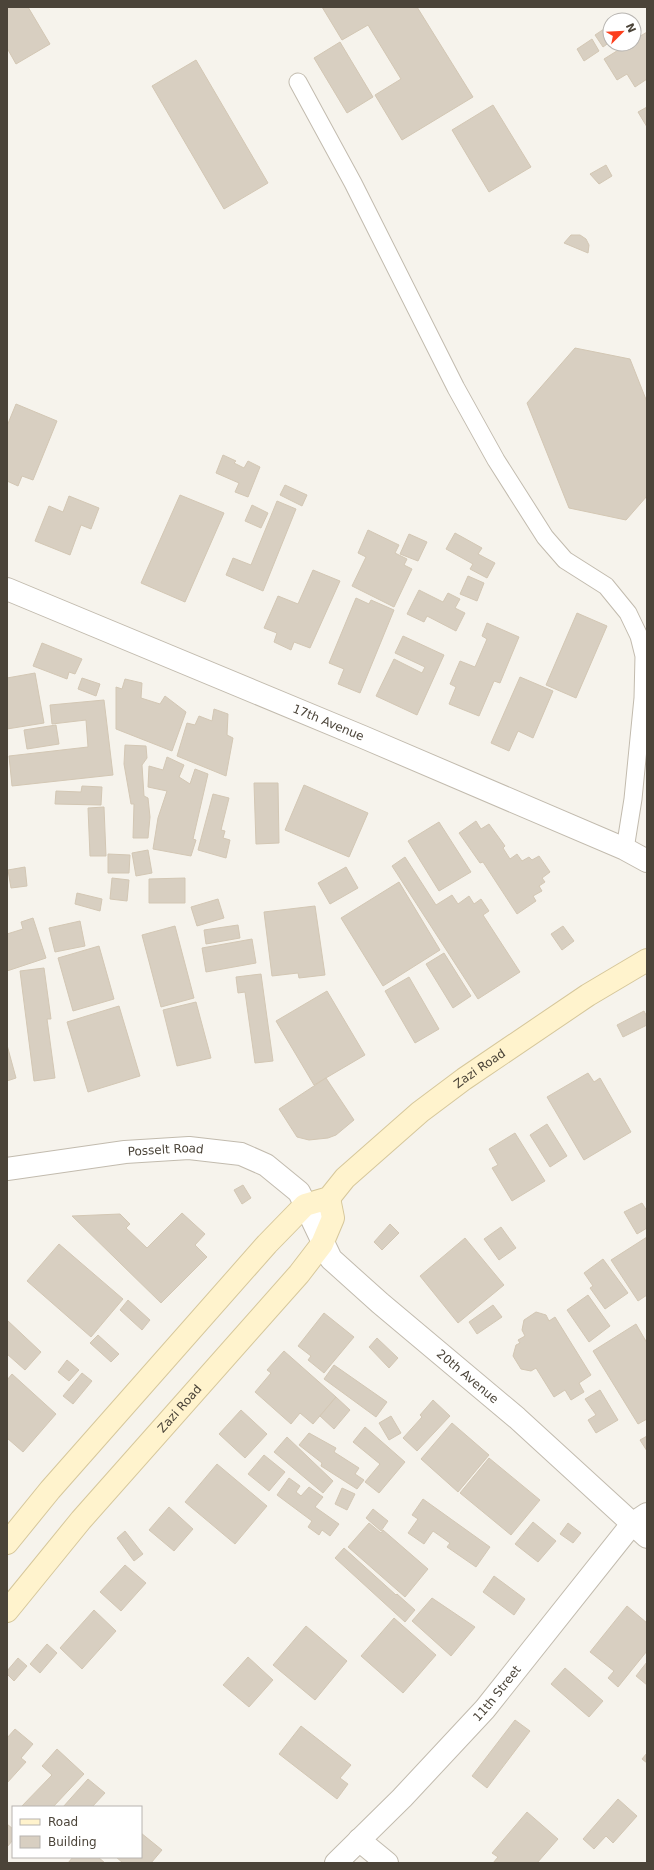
<svg xmlns="http://www.w3.org/2000/svg" width="654" height="1870" font-family="'DejaVu Sans',sans-serif">
<rect width="100%" height="100%" fill="#f6f3ec"/>
<g fill="#d8cfc1" stroke="#d3c7b4">
<path d="M7,7H28L50,44L16,64L7,48Z"/>
<path d="M322,7H417L473,97L402,140L375,95L401,79L368,25L342,40Z"/>
<path d="M607,27L610,31V42L603,47L595,35Z"/>
<path d="M647,32V79L635,87L627,74L617,80L604,59L628,44H634V40Z"/>
<path d="M592,39L599,51L584,61L577,49Z"/>
<path d="M340,42L373,97L347,113L314,58Z"/>
<path d="M196,60L268,183L224,209L152,86Z"/>
<path d="M493,105L531,167L489,192L452,130Z"/>
<path d="M647,107V127L638,112Z"/>
<path d="M606,165L612,176L599,184L590,174Z"/>
<path d="M571,235H580L586,239L589,245L588,253L564,243Z"/>
<path d="M575,348L630,359L647,402V496L626,520L569,508L527,403Z"/>
<path d="M16,404L57,421L33,480L22,476L18,486L7,481V426Z"/>
<path d="M223,455L236,461L234,463L244,468L248,461L260,467L248,497L235,492L239,483L216,473Z"/>
<path d="M285,485L307,495L302,506L280,495Z"/>
<path d="M180,495L224,513L185,602L141,583Z"/>
<path d="M69,496L99,508L91,529L81,525L70,555L35,541L49,506L63,512Z"/>
<path d="M277,501L296,509L263,591L226,575L233,558L251,565Z"/>
<path d="M252,505L268,513L261,528L245,521Z"/>
<path d="M368,530L399,545L395,553L407,559L404,565L412,569L394,607L352,586L366,557L358,553Z"/>
<path d="M455,533L482,548L478,554L495,563L487,578L470,569L473,564L446,549Z"/>
<path d="M409,534L427,542L418,561L400,554Z"/>
<path d="M313,570L340,581L310,648L294,642L291,650L274,642L277,633L264,628L278,596L298,604Z"/>
<path d="M468,576L484,583L477,601L460,594Z"/>
<path d="M419,590L443,602L448,593L460,599L455,608L465,613L456,631L427,616L424,622L407,614Z"/>
<path d="M356,598L369,604L371,600L394,610L360,693L338,684L344,669L329,663Z"/>
<path d="M577,613L607,626L576,698L546,685Z"/>
<path d="M487,623L519,637L500,683L494,681L479,716L449,704L456,687L450,684L460,661L475,667L487,639L482,636Z"/>
<path d="M403,636L444,655L417,715L376,696L394,659L422,673L425,667L395,653Z"/>
<path d="M42,643L82,659L75,674L69,672L67,679L33,666Z"/>
<path d="M35,673L44,723L7,729V678Z"/>
<path d="M520,677L553,691L533,738L518,731L509,751L491,743Z"/>
<path d="M82,678L100,684L96,696L78,689Z"/>
<path d="M125,679L142,683L141,698L160,704L165,696L186,712L172,751L116,729V687L122,689Z"/>
<path d="M104,700L113,775L12,786L9,756L88,747L86,720L52,724L50,705Z"/>
<path d="M214,709L228,714L227,735L233,738L226,776L177,756L187,723L195,725L199,716L212,721Z"/>
<path d="M56,725L59,744L27,749L24,730Z"/>
<path d="M125,745L146,746L147,758L142,765L144,796L148,798L150,817L148,838H133L134,804H131L124,764Z"/>
<path d="M167,757L184,765L179,777L190,784L195,769L208,774L193,839L196,840L191,856L153,849L158,818L167,791L148,787L149,766L163,770Z"/>
<path d="M254,783H278L279,843L256,844Z"/>
<path d="M304,785L368,813L349,857L285,830Z"/>
<path d="M82,786L102,787L101,805L55,804L56,791L81,792Z"/>
<path d="M213,794L229,798L221,830L225,831L223,838L230,840L226,858L198,850Z"/>
<path d="M104,807L106,856H90L88,808Z"/>
<path d="M476,821L481,829L489,824L505,846L503,848L510,859L517,854L522,861L529,857L532,860L539,856L550,872L542,878L545,882L539,886L542,891L533,896L536,901L517,914L483,862L480,863L459,833Z"/>
<path d="M439,822L471,872L439,891L408,841Z"/>
<path d="M148,850L152,873L136,876L132,853Z"/>
<path d="M108,854L130,855L129,873H108Z"/>
<path d="M405,857L436,905L452,895L458,904L469,896L474,904L481,899L489,911L483,915L520,972L478,999L392,866Z"/>
<path d="M25,867L27,886L11,888L8,870Z"/>
<path d="M346,867L358,888L330,904L318,883Z"/>
<path d="M112,878L129,880L127,901L110,899Z"/>
<path d="M185,878V903H149V879Z"/>
<path d="M399,882L440,950L383,986L341,918Z"/>
<path d="M77,893L102,899L100,911L75,904Z"/>
<path d="M218,899L224,918L197,926L191,907Z"/>
<path d="M315,906L325,975L299,978L298,973L272,976L264,912Z"/>
<path d="M33,918L46,958L7,971V934L23,929L21,922Z"/>
<path d="M80,921L85,946L55,952L49,928Z"/>
<path d="M238,925L240,938L206,944L204,930Z"/>
<path d="M175,926L194,998L161,1007L142,935Z"/>
<path d="M563,926L574,941L562,950L551,934Z"/>
<path d="M252,939L256,963L206,972L202,948Z"/>
<path d="M99,946L114,999L73,1011L58,958Z"/>
<path d="M444,953L471,996L453,1008L426,964Z"/>
<path d="M44,968L51,1019H47L55,1078L34,1081L20,971Z"/>
<path d="M261,974L273,1061L255,1063L245,992L238,993L236,977Z"/>
<path d="M409,977L439,1029L415,1043L385,991Z"/>
<path d="M327,991L365,1055L314,1085L276,1021Z"/>
<path d="M196,1002L211,1058L177,1066L163,1010Z"/>
<path d="M119,1006L140,1076L88,1092L67,1022Z"/>
<path d="M644,1011L647,1017V1025L623,1037L617,1025Z"/>
<path d="M7,1045L16,1078L7,1081Z"/>
<path d="M588,1073L594,1082L600,1078L631,1132L584,1160L547,1097Z"/>
<path d="M326,1078L354,1120L336,1135L328,1138L309,1140L297,1137L279,1109Z"/>
<path d="M547,1124L567,1156L550,1167L530,1135Z"/>
<path d="M515,1133L545,1181L512,1201L492,1168L498,1165L489,1149Z"/>
<path d="M243,1185L251,1198L242,1204L234,1190Z"/>
<path d="M642,1203L647,1211V1228L637,1234L624,1212Z"/>
<path d="M182,1213L205,1234L195,1245L207,1257L161,1303L72,1216L120,1214L130,1224L126,1228L147,1248Z"/>
<path d="M390,1224L399,1233L382,1250L374,1242Z"/>
<path d="M501,1227L516,1248L499,1260L484,1239Z"/>
<path d="M647,1237V1295L638,1301L611,1260Z"/>
<path d="M465,1238L504,1285L458,1323L420,1276Z"/>
<path d="M59,1244L123,1299L91,1337L27,1281Z"/>
<path d="M603,1259L628,1293L605,1309L590,1288L593,1286L584,1273Z"/>
<path d="M588,1295L610,1326L589,1342L567,1310Z"/>
<path d="M128,1300L150,1320L142,1330L120,1310Z"/>
<path d="M493,1305L502,1317L477,1334L469,1322Z"/>
<path d="M536,1312L546,1315L549,1321L555,1317L591,1375L579,1383L584,1392L571,1400L565,1390L554,1397L536,1368L531,1371L521,1369L513,1356L516,1345L520,1343L518,1340L525,1336L522,1330L524,1320Z"/>
<path d="M324,1313L354,1337L324,1373L308,1360L311,1356L298,1346Z"/>
<path d="M7,1320L41,1352L25,1370L7,1354Z"/>
<path d="M636,1324L647,1343V1419L638,1424L593,1351Z"/>
<path d="M98,1335L119,1354L111,1362L90,1343Z"/>
<path d="M377,1338L398,1358L389,1368L369,1347Z"/>
<path d="M284,1351L336,1397L313,1424L300,1413L291,1424L255,1392L271,1373L267,1370Z"/>
<path d="M67,1360L79,1370L69,1381L58,1372Z"/>
<path d="M334,1365L387,1402L376,1417L324,1379Z"/>
<path d="M82,1373L92,1381L73,1404L63,1396Z"/>
<path d="M12,1374L56,1414L23,1452L7,1438V1380Z"/>
<path d="M600,1390L618,1420L596,1433L588,1420L596,1415L585,1399Z"/>
<path d="M336,1397L350,1410L334,1429L320,1416Z"/>
<path d="M433,1400L450,1416L417,1451L403,1438L422,1417L420,1415Z"/>
<path d="M241,1410L267,1434L245,1458L219,1434Z"/>
<path d="M391,1416L401,1433L389,1440L379,1423Z"/>
<path d="M452,1423L489,1455L458,1492L421,1459Z"/>
<path d="M365,1427L405,1462L379,1493L365,1482L380,1464L353,1442Z"/>
<path d="M309,1433L336,1448L334,1452L359,1468L355,1474L364,1480L357,1489L321,1466L322,1463L299,1445Z"/>
<path d="M647,1436V1451L640,1440Z"/>
<path d="M287,1437L333,1481L323,1493L274,1452Z"/>
<path d="M264,1455L285,1472L269,1491L248,1474Z"/>
<path d="M489,1458L540,1500L511,1535L460,1493Z"/>
<path d="M217,1464L267,1506L235,1544L185,1502Z"/>
<path d="M289,1478L300,1486L296,1492L301,1496L309,1487L323,1497L315,1507L339,1524L330,1536L322,1530L319,1535L308,1527L312,1521L277,1495Z"/>
<path d="M342,1488L355,1494L347,1510L335,1504Z"/>
<path d="M423,1499L490,1547L476,1567L447,1547L450,1543L433,1531L424,1544L408,1533L418,1519L412,1515Z"/>
<path d="M169,1507L193,1529L174,1551L149,1530Z"/>
<path d="M373,1509L388,1521L381,1531L366,1518Z"/>
<path d="M533,1522L556,1541L538,1562L515,1544Z"/>
<path d="M369,1523L381,1533L383,1530L428,1569L405,1597L348,1547Z"/>
<path d="M568,1523L581,1533L573,1543L560,1534Z"/>
<path d="M125,1531L143,1554L134,1561L117,1538Z"/>
<path d="M344,1548L396,1595L397,1594L415,1610L405,1622L335,1558Z"/>
<path d="M125,1565L146,1583L121,1611L100,1592Z"/>
<path d="M494,1576L525,1599L514,1615L483,1592Z"/>
<path d="M432,1598L475,1627L451,1656L412,1621Z"/>
<path d="M627,1606L647,1623V1651L618,1687L608,1678L614,1671L590,1652Z"/>
<path d="M94,1610L116,1631L82,1669L60,1648Z"/>
<path d="M394,1618L436,1655L403,1693L361,1656Z"/>
<path d="M306,1626L347,1661L315,1700L273,1665Z"/>
<path d="M47,1644L57,1653L40,1673L30,1664Z"/>
<path d="M248,1657L273,1680L249,1707L223,1685Z"/>
<path d="M18,1658L27,1666L14,1681L7,1674V1671Z"/>
<path d="M647,1662V1685L636,1676Z"/>
<path d="M565,1668L603,1701L589,1717L551,1684Z"/>
<path d="M515,1720L530,1731L487,1788L472,1776Z"/>
<path d="M301,1726L351,1765L340,1778L348,1784L337,1799L279,1754Z"/>
<path d="M15,1729L33,1744L21,1758L26,1762L7,1783V1738Z"/>
<path d="M57,1749L84,1774L53,1807H21L52,1775L42,1766Z"/>
<path d="M647,1753V1763L642,1759Z"/>
<path d="M88,1779L105,1793L92,1807H63Z"/>
<path d="M618,1799L637,1816L613,1843L606,1836L594,1849L583,1839Z"/>
<path d="M527,1812L558,1839L537,1863H493L498,1857L492,1853Z"/>
<path d="M7,1824L13,1829V1840L7,1847Z"/>
<path d="M141,1833L162,1850L151,1863H123L116,1857H141Z"/>
<path d="M73,1857H98L105,1863H68Z"/>
</g>
<g fill="none" stroke-linecap="round" stroke-linejoin="round">
<g stroke="#c2bbae" stroke-width="19">
<path id="lane" d="M298,82L353,183L456,388L496,460L545,537L565,560L606,586L628,613L639,636L644,656L643,698L633,799L625,849"/>
</g>
<g stroke="#c2bbae" stroke-width="24">
<g id="street">
<path id="s1" d="M7,589L363,737L625,849L647,861"/>
<path id="s2" d="M7,1169L125,1152L189,1148L241,1154L266,1165L299,1192L331,1259L380,1303L517,1418L647,1537"/>
<path d="M359,1840L387,1863"/>
<path id="s3" d="M336,1863L402,1798L485,1709L632,1524L647,1514"/>
</g>
</g>
<g stroke="#d6c79b" stroke-width="24">
<g id="secondary">
<path id="s4" d="M7,1543L50,1490L267,1244L305,1205L329,1198L345,1178L420,1112L464,1079L588,995L647,960"/>
<path id="s5" d="M7,1611L81,1520L299,1274L322,1244L333,1218L329,1198"/>
</g>
</g>
<use href="#lane" stroke="#fff" stroke-width="17"/>
<use href="#street" stroke="#fff" stroke-width="22"/>
<use href="#secondary" stroke="#fff3cd" stroke-width="22"/>
</g>
<g text-anchor="middle" stroke-width="3.5" stroke-linejoin="round" paint-order="stroke">
<g font-size="12" fill="#4b4439" stroke="#fff">
<text dy="4" stroke="none"><textPath href="#s1" startOffset="348">17th Avenue</textPath></text>
<text dy="4" stroke="none"><textPath href="#s4" startOffset="675">Zazi Road</textPath></text>
<text dy="4" stroke="none"><textPath href="#s2" startOffset="160">Posselt Road</textPath></text>
<text dy="4" stroke="none"><textPath href="#s2" startOffset="560">20th Avenue</textPath></text>
<text dy="4" stroke="none"><textPath href="#s5" startOffset="266">Zazi Road</textPath></text>
<text dy="4" stroke="none"><textPath href="#s3" startOffset="234">11th Street</textPath></text>
</g>
</g>
<rect width="654" height="1870" fill="none" stroke="#4b4439" stroke-width="16"/>
<rect x="12" y="1806" width="130" height="52" fill="#ffffff" stroke="#b7b4b0"/>
<rect x="20" y="1819" width="20" height="6" fill="#fff3cd" stroke="#b7b4b0"/>
<text x="48" y="1826" font-size="12" fill="#4b4439">Road</text>
<rect x="20" y="1836" width="20" height="12" fill="#d8cfc1" stroke="#b7b4b0"/>
<text x="48" y="1846" font-size="12" fill="#4b4439">Building</text>
<g transform="translate(622 32) rotate(66)"><circle r="19" fill="#ffffff" stroke="#b7b4b0"/>
<path d="M0-3L7 15L0 10L-7 15Z" fill="#fc3f1d"/>
<text y="-6" font-size="11" font-weight="bold" text-anchor="middle" fill="#4b4439">N</text>
</g>
</svg>
